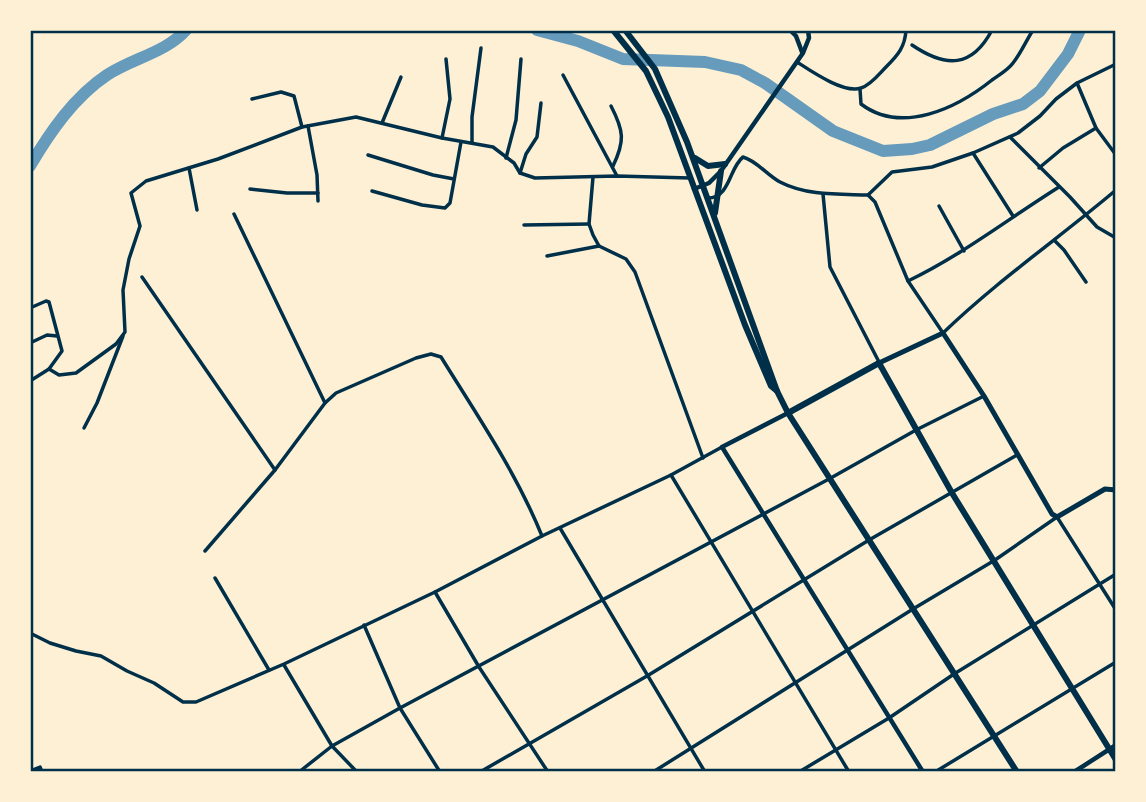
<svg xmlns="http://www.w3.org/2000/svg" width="1146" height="802" font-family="'Exo 2',sans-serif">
<rect width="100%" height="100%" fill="#fdf0d5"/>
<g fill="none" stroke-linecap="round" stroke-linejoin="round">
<g stroke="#669bbc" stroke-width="12">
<path d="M537,30L578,41L623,59L705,62L741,70L765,83L833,131L883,151L912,149L930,145L993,114L1023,104L1040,91L1068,54L1080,30"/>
<path d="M30,166C50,132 74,97 107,75C133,58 165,53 186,30"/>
</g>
<g stroke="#003049" stroke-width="3.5">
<path d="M906,30H951"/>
<path d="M912,45C946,68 972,68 992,30"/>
<path d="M797,62C811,71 844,94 861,88C871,85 879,74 886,67C898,55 905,47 906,30"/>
<path d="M563,75L617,176"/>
<path d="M1077,83L1096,128L1116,155"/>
<path d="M860,89L861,104C902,135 957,108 992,80C999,75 1008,70 1013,63C1021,53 1026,41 1033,30"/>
<path d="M252,99L281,92L294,96L302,127"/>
<path d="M611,106C624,131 625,141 613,166"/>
<path d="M382,123L401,77"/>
<path d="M308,126L317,175L318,201"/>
<path d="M1010,137L1070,197L1097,227L1116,238"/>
<path d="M442,138L450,99L446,59"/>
<path d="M472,142V117L481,48"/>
<path d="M973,153L1013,216"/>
<path d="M368,155L433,175L454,179"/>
<path d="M506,158L516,120L521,59"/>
<path d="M189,168L197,210"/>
<path d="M1039,168L1063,148L1096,128"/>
<path d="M520,173L526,154L537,137L541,103"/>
<path d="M593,177L589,224L593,235L599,246L626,259L635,272L703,458"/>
<path d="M250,189L287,193H318"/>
<path d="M372,191L422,205L445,208L450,203L461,142"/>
<path d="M823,194L830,267L879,362"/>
<path d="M868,195L892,172L932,167L973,153L1018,133L1040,116L1056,99L1077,83L1116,64"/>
<path d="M708,198C730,198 729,168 743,157C757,161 767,175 780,182C807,196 839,194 868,195L875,202L908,281L943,333C997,281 1059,238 1116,190"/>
<path d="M939,206L964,251"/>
<path d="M234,214L325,403"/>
<path d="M524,225L589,224"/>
<path d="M1055,241L1064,250L1086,282"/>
<path d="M547,256L599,246"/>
<path d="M142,277L275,470"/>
<path d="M908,281C962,255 1008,219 1059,187"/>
<path d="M30,308L46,301L49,302L62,351L49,369L30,381"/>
<path d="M30,343L47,335L57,336"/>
<path d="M49,369L59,375L76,373L116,344L125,332L123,290L129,259L140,226L131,193L146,181L218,159L302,127L356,117L442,138L493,147L514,163L520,173L535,178L617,176L690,178"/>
<path d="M84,428L97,403L123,336"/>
<path d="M671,475L849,772"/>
<path d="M560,528L705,772"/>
<path d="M205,551L275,470L325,403L336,393L416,358L431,354L441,357C477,415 516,472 542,536"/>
<path d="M215,578L269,670"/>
<path d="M435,592L479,667L548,772"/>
<path d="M364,625L400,708L440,772"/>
<path d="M30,633L50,643L76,651L101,656L127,671L154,683L183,702H196L284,664L435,592L542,536L671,475L722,447"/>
<path d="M284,665L332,746L357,772"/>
<path d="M30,771L40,767L42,772"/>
<path d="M299,772L332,746L400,708L829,479L916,430L984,396"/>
<path d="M480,772L647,676L869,540L1017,455"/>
<path d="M653,772L913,609L995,560L1057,517L1116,610"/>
<path d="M799,772L889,718L954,674L1116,574"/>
<path d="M935,772L1116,662"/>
</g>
<g stroke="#003049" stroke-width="4.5">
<path d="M790,30L796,36L802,52"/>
<path d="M694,189L709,183L721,171L803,53L809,38L808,30"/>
<path d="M788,413L722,447L923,772"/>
<path d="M1074,772L1116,745"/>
</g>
<path stroke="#003049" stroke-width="5" d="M879,363L943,333L984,396L1052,514L1057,517L1105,489L1116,490"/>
<g stroke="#003049" stroke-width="6">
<path d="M613,30L646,71L668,117L745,325L771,386L777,391"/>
<path d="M625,30L655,69L687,142L777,391L788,413L1017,772"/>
<path d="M695,158L708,166L725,164"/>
<path d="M715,213L721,171"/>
<path d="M788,413L879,363L952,493L1116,760"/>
</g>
</g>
<rect width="1146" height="802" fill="none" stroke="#fdf0d5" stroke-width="63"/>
<rect x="32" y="32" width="1082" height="738" fill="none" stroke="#003049" stroke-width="2.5"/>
</svg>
